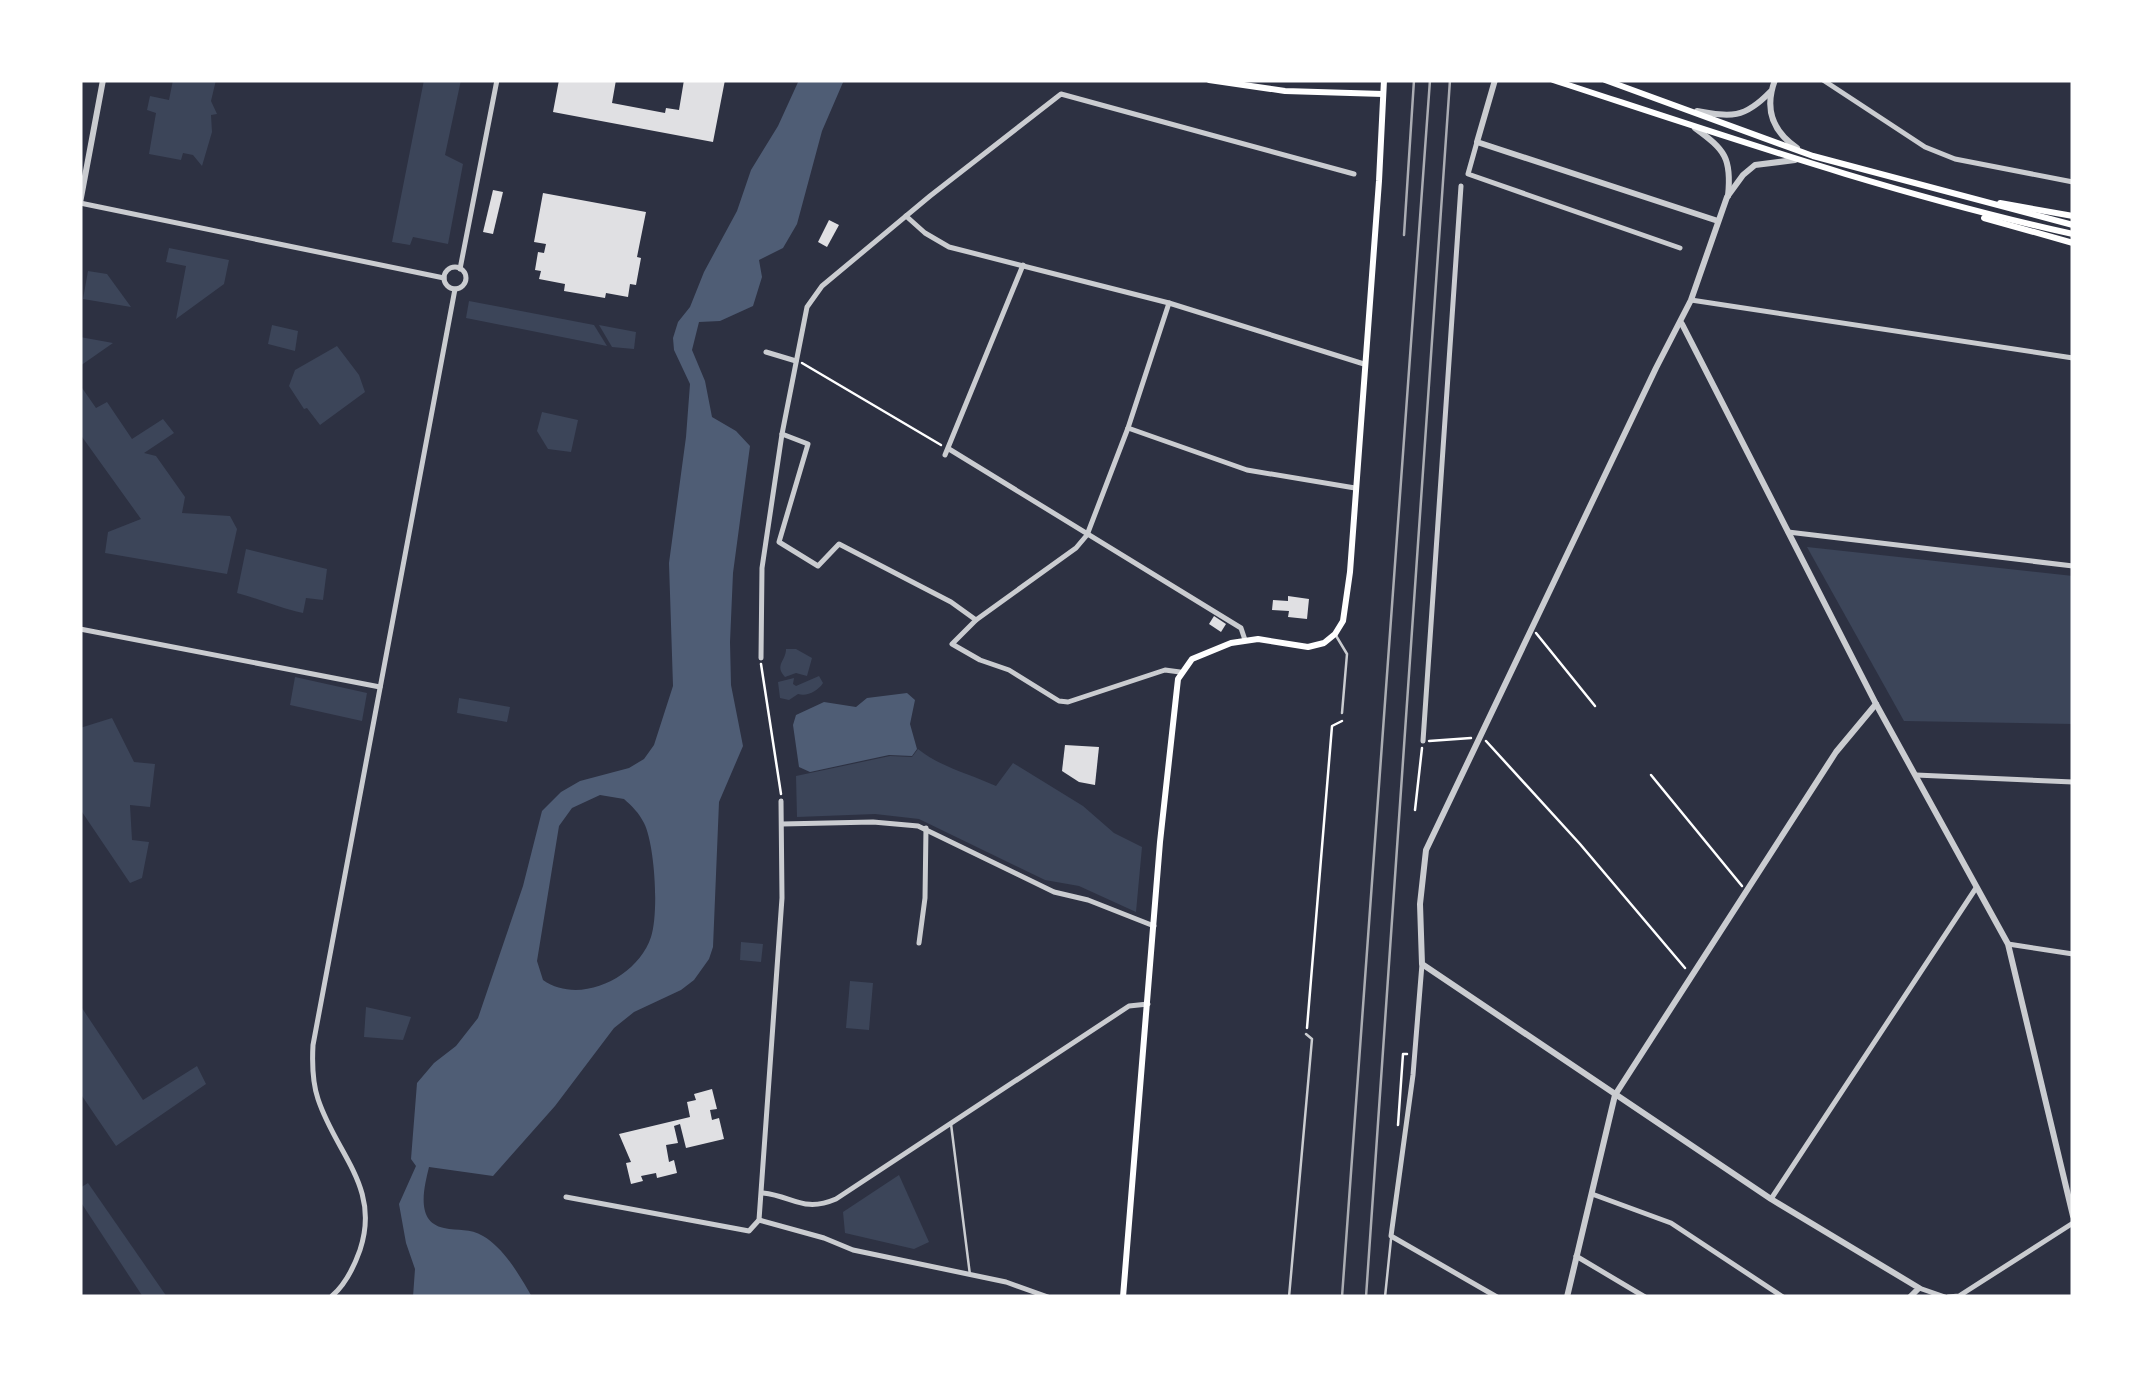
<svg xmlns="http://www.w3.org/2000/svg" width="2153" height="1377" font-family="'Noto Sans',sans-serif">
<rect width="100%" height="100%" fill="#2d3142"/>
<g fill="#3c4559">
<path d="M173,80H216L211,101L217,114L211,115L212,132L202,166L193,155L183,153L181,160L149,154L156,113L147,110L150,96L169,100Z"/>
<path d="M424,80H461L445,155L463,164L448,244L413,237L410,245L392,242Z"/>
<path d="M169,248L229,260L224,284L176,319L186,266L166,262Z"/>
<path d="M88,271L107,274L131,307L83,299Z"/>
<path d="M469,301L594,325L607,346L466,318Z"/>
<path d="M272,325L298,331L295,351L268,344Z"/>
<path d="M599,325L636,332L634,349L612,347Z"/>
<path d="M80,337L113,343L80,366Z"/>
<path d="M337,346L359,375L365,392L320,425L307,408L304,409L289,386L295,370Z"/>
<path d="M80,385L96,408L107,402L132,439L163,419L174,433L144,453L156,456L185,497L182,513L230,516L237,529L227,574L105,553L108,532L141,519L80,434Z"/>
<path d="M542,412L578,420L571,452L548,449L537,431Z"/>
<path d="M1807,547L2073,576V724L1904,721Z"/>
<path d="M246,549L327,569L323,600L306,598L303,613C279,608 260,599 237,593Z"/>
<path d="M786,649H796L812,658L807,676L796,673L785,677C774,665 786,661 786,649Z"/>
<path d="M819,676L823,683C818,691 807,697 798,694L789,700L780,698L778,682L794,678L793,684L796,686Z"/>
<path d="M295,677L367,693L362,721L290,705Z"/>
<path d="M459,698L510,707L507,722L457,713Z"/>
<path d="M112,718L134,762L155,764L150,807L130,805L132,840L149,842L142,878L130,883L80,809V728Z"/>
<path d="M918,749C940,767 970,774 996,786L1013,763L1083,806L1114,833L1142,847L1136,912L1079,886L1045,880L919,819L875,814L797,817L796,776L890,756L912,757Z"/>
<path d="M741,942L763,944L761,962L740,960Z"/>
<path d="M850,981L873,983L869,1030L846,1028Z"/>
<path d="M80,1005L143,1100L197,1066L206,1084L116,1146L80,1093Z"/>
<path d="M366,1007L411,1017L403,1040L364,1037Z"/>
<path d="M899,1175L929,1242L914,1249L845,1233L843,1212Z"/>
<path d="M88,1183L167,1297H143L80,1201V1188Z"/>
</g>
<g fill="#4f5d75" fill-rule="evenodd">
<path d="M799,80H844L822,131L797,224L783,248L759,260L762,277L753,306L720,321L699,322L692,350L705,381L712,417L736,431L750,446L733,573L730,642L731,685L743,746L719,802L713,947L709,959L694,980L681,990L634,1012L614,1028L555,1106L493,1176L429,1167C424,1188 415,1222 444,1228C458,1231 470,1228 483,1236C504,1248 520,1276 532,1297H413L415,1269L406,1243L399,1204L416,1166L411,1159L417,1083L434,1063L456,1046L478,1018L523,886L542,811L561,792L580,781L629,768L644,759L654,745L673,686L669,563L686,437L690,384L674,350L673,338L678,322L690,307L704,272L737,211L751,170L778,126ZM600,795L624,799C632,806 639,813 644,823C655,845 659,913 651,937C638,977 580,1006 543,980L537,961L559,826L572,808Z"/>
<path d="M907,693L915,700L910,724L917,749L912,756L889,755L810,772L799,767L793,725L796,715L824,702L856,707L867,698Z"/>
</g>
<g fill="#e0e0e3">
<path d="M559,80H616L612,103L665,113L666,108L679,110L684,80H725L713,142L553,112Z"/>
<path d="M493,190L503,192L493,234L483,232Z"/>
<path d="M543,193L646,212L637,257L641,258L636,285L630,284L628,297L606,293L605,298L564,291L565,284L539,279L541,271L535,270L538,252L544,253L546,244L534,242Z"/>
<path d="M829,220L839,225L827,247L818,242Z"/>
<path d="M1288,596L1309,599L1307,619L1288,617L1289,611L1272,610L1273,600L1288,601Z"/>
<path d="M1214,616L1226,624L1221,632L1209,624Z"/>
<path d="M1065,745L1099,747L1095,785L1079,782L1062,771Z"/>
<path d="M712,1089L717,1109L710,1110L712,1120L719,1118L724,1139L686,1148L680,1124L674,1126L678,1143L666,1145L669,1162L674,1160L677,1173L657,1178L656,1173L641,1176L643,1181L631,1184L626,1163L631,1162L619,1134L690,1117L687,1102L696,1100L694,1094Z"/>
</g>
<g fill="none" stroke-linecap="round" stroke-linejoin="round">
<g stroke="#fff" stroke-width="2.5">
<path d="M802,363L941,445"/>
<path d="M1536,633L1595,706"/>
<path d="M761,664L781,794"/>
<path d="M1429,741L1471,738"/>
<path d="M1486,741L1580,844L1685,968"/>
<path d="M1651,775L1742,886"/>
<path d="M1415,810L1422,748"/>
<path d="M1307,1028L1332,726L1342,721"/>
<path d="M1398,1125L1403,1054H1407"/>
</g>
<g stroke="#caccd0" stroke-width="2.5">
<path d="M1335,634L1347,654L1342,713"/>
<path d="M951,1124L970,1275"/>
<path d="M1289,1297L1312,1039L1306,1034"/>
<path d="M1385,1297L1391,1239"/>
</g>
<g stroke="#caccd0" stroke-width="5">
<path d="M1823,80L1925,147L1955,159L2073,182"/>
<path d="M1477,142L1468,174L1680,248"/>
<path d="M80,203L444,278"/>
<path d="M906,216L925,233L949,247L1169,303L1364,364"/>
<circle cx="455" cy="278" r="11"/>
<path d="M460,269L497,80"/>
<path d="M1691,300L2073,358"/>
<path d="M766,352L796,361"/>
<path d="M1128,428L1247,470L1355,488"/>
<path d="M782,434L808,444L779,542L818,566L839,544L951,602L976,620L952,644L980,660L1009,670L1059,701L1068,702L1165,670L1180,672"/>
<path d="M949,449L1241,628L1245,640"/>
<path d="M945,455L1023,265"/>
<path d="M1788,532L2073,566"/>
<path d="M976,620L1076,548L1087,535L1128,428L1169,303"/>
<path d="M80,629L380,687"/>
<path d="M761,658L762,568L782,434L807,307L822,286L930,196L1061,94L1354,174"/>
<path d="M1423,741L1461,186"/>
<path d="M1916,775L2073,782"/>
<path d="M782,824L873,822L918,826L1054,892L1088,900L1154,926"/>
<path d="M919,943L925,898L926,828"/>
<path d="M2008,944L2073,954"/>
<path d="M1422,964L1413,1075L1391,1236L1497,1297"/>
<path d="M763,1193C793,1196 803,1213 836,1199L1129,1006L1148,1004"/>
<path d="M1592,1194L1671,1223L1783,1297"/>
<path d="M566,1197L749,1231L759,1220L782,898L781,801"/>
<path d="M1771,1199L1976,888"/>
<path d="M759,1220L824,1238L853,1250L1006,1282L1048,1297"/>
<path d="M1576,1256L1645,1297"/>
<path d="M1919,1288L1945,1297"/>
<path d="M332,1296C346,1284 354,1267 360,1250C381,1187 336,1154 318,1099C312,1081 312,1063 313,1045L455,289"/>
<path d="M1948,1297L1959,1296L2073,1223"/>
</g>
<g stroke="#caccd0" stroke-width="6">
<path d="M1495,80L1477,142L1718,221"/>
<path d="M1775,80C1764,109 1772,131 1797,148"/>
<path d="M1697,111C1731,117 1744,119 1770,92"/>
<path d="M1695,128C1725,150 1732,158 1728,196"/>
<path d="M1795,160L1755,165L1743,175L1727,197L1691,300L1656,368L1426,850L1420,904L1422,964L1771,1199L1919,1288L1910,1297"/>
<path d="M80,203L103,80"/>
<path d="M1682,324L1876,704L2008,944L2073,1216"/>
<path d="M1567,1297L1615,1095L1836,752L1876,704"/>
</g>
<g stroke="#fff" stroke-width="6">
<path d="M1209,80L1285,91L1383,94"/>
<path d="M1553,80C1725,136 1896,195 2073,234"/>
<path d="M1605,80L1813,156L2073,225"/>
<path d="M2000,203L2073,216"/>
<path d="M1984,218L2073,243"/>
<path d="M1123,1297L1160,842L1178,679L1192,659L1231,643L1258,639L1308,647L1324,643L1335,634L1343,621L1350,572L1379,181L1384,80"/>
</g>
<g stroke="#abadb3" stroke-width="2.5">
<path d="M1404,235L1414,80"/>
<path d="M1342,1297L1430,80"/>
<path d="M1366,1297L1450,80"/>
</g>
</g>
<rect width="2153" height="1377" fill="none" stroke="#ffffff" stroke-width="165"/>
</svg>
